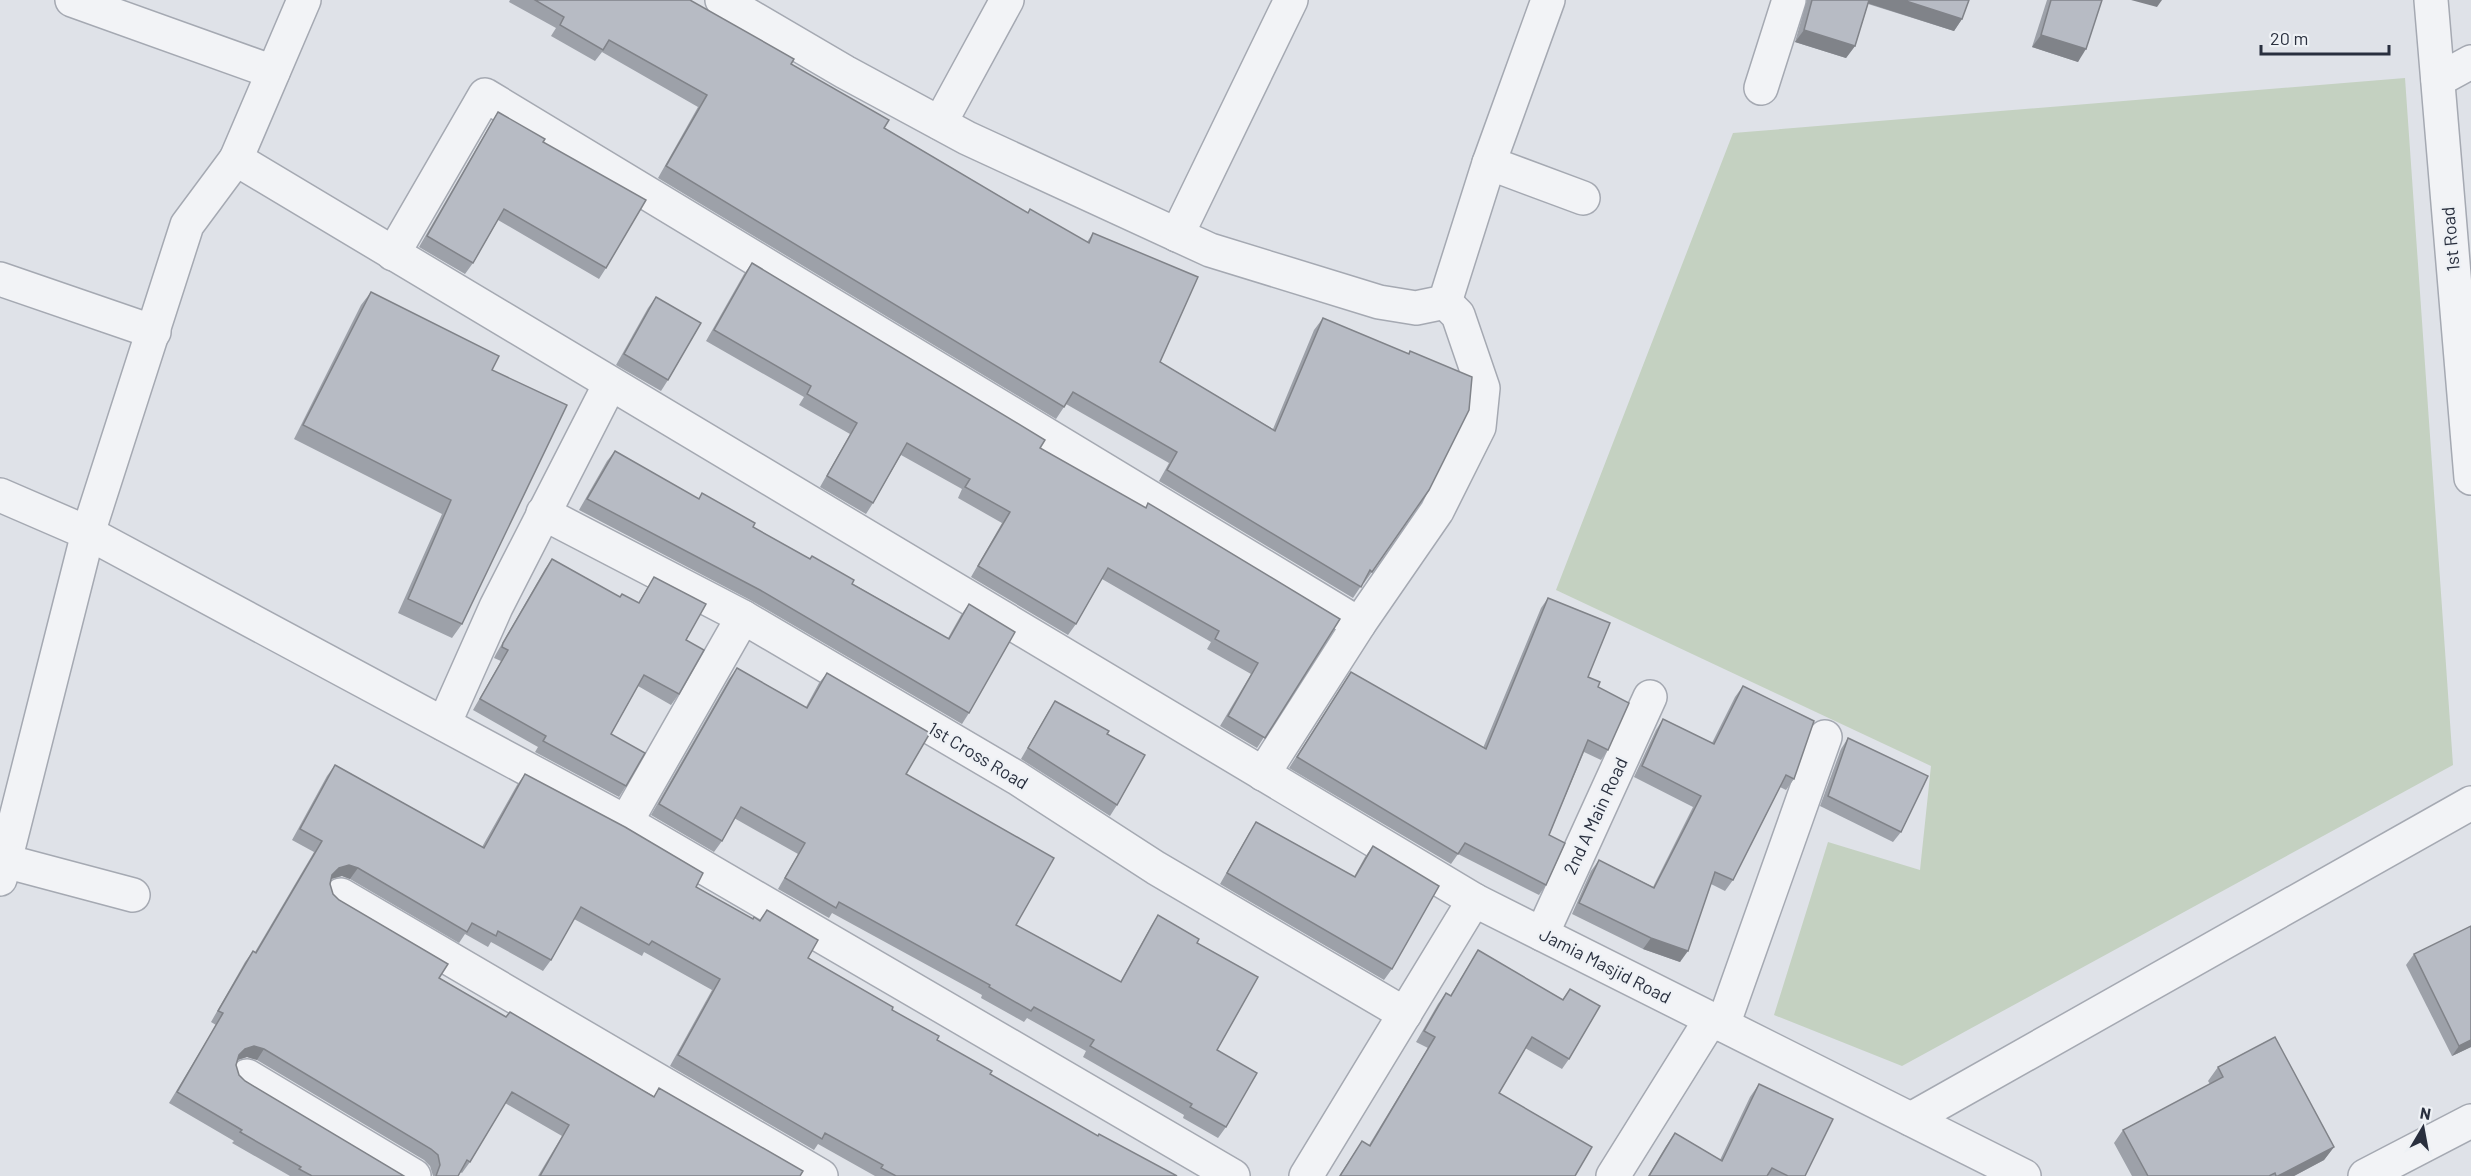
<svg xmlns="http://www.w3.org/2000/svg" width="2471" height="1176" font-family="Barlow,sans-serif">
<rect width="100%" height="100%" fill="#dfe2e8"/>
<path fill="#c4d1c1" d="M2405,78L2453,765L1902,1066L1774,1015L1828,842L1920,870L1931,766L1556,590L1733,133Z"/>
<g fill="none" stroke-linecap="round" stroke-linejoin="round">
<g stroke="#a5a9b2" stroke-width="36">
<g id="minor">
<path d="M72,0L273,72"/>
<path d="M304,0L236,159L1474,900"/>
<path d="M722,0L845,72L967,138L1210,250L1379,302L1416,308L1445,302L1489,163L1548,0"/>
<path d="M2431,0L2471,478"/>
<path d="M2438,80L2471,62"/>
<path d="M1761,88L1789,0"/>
<path d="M940,123L1007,0"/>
<path d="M1489,163L1583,198"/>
<path d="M1177,235L1291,0"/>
<path d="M393,254L485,95L1359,624"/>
<path d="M0,279L154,332"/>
<path d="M0,495L88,533L626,822L743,617"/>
<path d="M543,513L743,617L1017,778L1156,868L1405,1014"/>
<path d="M444,724L496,607L610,384"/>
<path d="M1263,774L1359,624L1437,511L1479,427L1483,388L1458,315L1445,302"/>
<path d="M626,822L1233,1176"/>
<path d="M5,861L88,533L187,225L236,159"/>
<path d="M0,879L5,861L133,895"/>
<path d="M341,895L821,1176"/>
<path d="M1542,934L1650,697"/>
<path d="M1723,1025L1825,737"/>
<path d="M247,1076L414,1176"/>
<path d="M1911,1119L2471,803"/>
<path d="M1613,1176L1711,1019"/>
<path d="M2365,1176L2471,1121"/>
</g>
</g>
<g stroke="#a5a9b2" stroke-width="36">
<path id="tertiary" d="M1306,1176L1474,900L2024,1176"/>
</g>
<use href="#minor" stroke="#f2f3f6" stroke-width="33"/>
<use href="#tertiary" stroke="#f2f3f6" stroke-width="33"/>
</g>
<g fill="#9da1a9">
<path d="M510,0H690L791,64L884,128L1027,213L1087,242L1093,233L1160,362L1273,429L1314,330L1323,318L1408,354L1410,351L1372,572L1364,583H1363L1353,598L1159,481L1169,463L1066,404L1056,419L658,178L698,107L602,52L595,61L551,36L556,28L509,2Z"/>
<path d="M1807,0H1969L1962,19L1954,31L1868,4L1855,46L1846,58L1795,42Z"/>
<path d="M2047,0H2102L2078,62L2032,47Z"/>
<path d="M498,112L543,142L606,268L599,279L498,220L473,263L465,274L419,247L491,123Z"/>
<path d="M752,263L1040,448L1145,508L1148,503L1340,619L1257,748L1220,726L1251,674L1207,649L1211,642L1102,579L1076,624L1068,635L971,577L1002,523L958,498L962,489L901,455L873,503L866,514L820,487L850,434L799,405L804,397L706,341L744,274Z"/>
<path d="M371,292L492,370L462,624L452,638L398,613L442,514L294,439L361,305Z"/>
<path d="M656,297L668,380L661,391L616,365L648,308Z"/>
<path d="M615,451L699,499L702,493L753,527L948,638L961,615L969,604V713L962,724L752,601L579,510L607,461Z"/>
<path d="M552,559L620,597L638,603L654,577L686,640L679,694L671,705L638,686L611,734L626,786L619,797L535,752L538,747L473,710L501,661L494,658L496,654L545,569Z"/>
<path d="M1548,598L1588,677L1598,687L1608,750L1601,760L1584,752L1549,835L1546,885L1539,895L1458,854L1451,864L1289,768L1351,672L1483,748L1541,608Z"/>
<path d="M737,668L806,707L819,683L827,673L906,774L1016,925L1120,982L1151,926L1158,915L1197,943L1217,1050L1226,1127L1218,1138L1183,1118L1184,1115L1083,1057L1086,1051L1027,1018L1024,1022L981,998L982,995L832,913L829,918L778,889L798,854L734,818L722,841L714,852L651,815L729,679Z"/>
<path d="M1743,686L1794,779L1786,790L1780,787L1733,880L1725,891L1711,884L1680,962L1643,949L1572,914L1591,871L1599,860L1653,887L1693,807L1634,777L1656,730L1663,719L1712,743L1735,697Z"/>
<path d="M1055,701L1107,734L1117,805L1110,816L1021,759L1048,712Z"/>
<path d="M1848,738L1901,832L1893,842L1820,806L1841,749Z"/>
<path d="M335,765L482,847L517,785L525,774L696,887L752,919L759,921L767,910L808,958L892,1010L990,1074L1098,1136L1177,1176H875L818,1144L814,1150L670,1066L712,990L644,952L642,956L574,919L551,960L543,971L491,942L488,947L465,934L459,943L350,879L342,876L331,879L330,884L333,894L339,900L439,978L506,1017L654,1096L659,1088L800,1176H538L562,1136L505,1103L470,1162L462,1173L460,1172L458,1176H433L430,1166L424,1160L257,1060L247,1057L238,1060L236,1065L239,1075L245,1081L404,1176H290L232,1143L234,1141L169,1103L216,1025L211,1022L245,962L253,951L255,952L314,852L292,840L327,776Z"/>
<path d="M1256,822L1354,877L1365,857L1373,846L1392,969L1384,980L1220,884L1249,833Z"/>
<path d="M1478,950L1562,1000L1570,989L1569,1059L1562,1069L1525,1048L1499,1093L1575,1176H1339L1362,1141L1369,1145L1428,1048L1416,1042L1438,1004L1446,993L1450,996Z"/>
<path d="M2414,954L2471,1047L2452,1056L2406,965Z"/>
<path d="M2218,1067L2334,1147L2324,1160L2294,1176H2132L2114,1143L2123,1130L2210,1084L2208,1081Z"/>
<path d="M1759,1084L1805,1176H1648L1666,1146L1675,1133L1720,1160L1750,1097Z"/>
</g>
<g fill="#808389">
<path d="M1865,0H1903L1962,19L1954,31L1864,2Z"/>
<path d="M2131,0H2162L2157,7Z"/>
<path d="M1804,30L1855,46L1846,58L1795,42Z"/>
<path d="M2041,35L2086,49L2078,62L2032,47Z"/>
<path d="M349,865L358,868L350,879L342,876L331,879L332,875L339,868Z"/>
<path d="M1651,938L1688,951L1680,962L1643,949Z"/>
<path d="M2471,1040V1047L2452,1056L2459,1046Z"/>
<path d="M254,1046L264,1049L257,1060L247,1057L237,1060L239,1055L245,1049Z"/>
<path d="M2334,1147L2324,1160L2294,1176H2278Z"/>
</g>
<g fill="#b7bbc4" stroke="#808389" stroke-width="1.5">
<path d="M535,0H690L794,59L791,64L889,120L884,128L1028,213L1030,209L1089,243L1093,233L1198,277L1160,362L1275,431L1323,318L1409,354L1410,351L1472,377L1469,410L1429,490L1372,572L1370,570L1361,587L1167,470L1177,452L1073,392L1064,407L666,166L707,95L609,40L603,50L560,25L564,17Z"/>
<path d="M1812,0H1869L1855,46L1804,30Z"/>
<path d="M1903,0H1969L1962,19Z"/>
<path d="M2051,0H2102L2086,49L2041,35Z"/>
<path d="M498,112L545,139L543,142L646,200L606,268L504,209L473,263L427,236Z"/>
<path d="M752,263L1045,440L1040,448L1146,508L1148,503L1340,619L1265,738L1228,716L1258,663L1215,639L1219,631L1108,568L1076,624L978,566L1010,512L965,487L970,479L907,443L873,503L827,476L857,423L807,394L811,386L714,330Z"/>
<path d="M371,292L499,356L492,370L567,405L462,624L408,599L451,500L303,425Z"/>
<path d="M656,297L701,323L668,380L624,354Z"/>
<path d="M615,451L699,499L702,493L755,523L753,527L810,559L812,556L854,580L852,584L949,639L969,604L1015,632L969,713L760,590L587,499Z"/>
<path d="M552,559L620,597L622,594L639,603L654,577L706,604L686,640L704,650L679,694L644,675L611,734L645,753L626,786L543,741L546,736L480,699L508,650L502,647L503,643Z"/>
<path d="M1548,598L1610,623L1588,677L1600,682L1598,687L1629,703L1608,750L1588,740L1549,835L1565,843L1546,885L1465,843L1458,854L1297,757L1351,672L1486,749Z"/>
<path d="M737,668L807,708L827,673L930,733L906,774L1054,858L1016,925L1121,982L1158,915L1199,939L1197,943L1258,977L1217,1050L1257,1073L1226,1127L1190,1107L1192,1104L1090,1046L1094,1040L1034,1007L1031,1011L989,987L990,985L839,902L836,908L785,878L805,843L741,807L722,841L659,804Z"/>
<path d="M1743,686L1814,721L1794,779L1786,775L1733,880L1715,872L1688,951L1651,938L1579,903L1599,860L1654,888L1701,796L1642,766L1663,719L1714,744Z"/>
<path d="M1055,701L1109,731L1107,734L1145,755L1117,805L1028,748Z"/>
<path d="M1848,738L1928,776L1901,832L1828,796Z"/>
<path d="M335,765L484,848L525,774L625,827L703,873L696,887L753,919L754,917L760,921L767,910L818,940L808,958L893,1007L892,1010L939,1036L937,1040L992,1071L990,1074L1098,1136L1099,1134L1177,1176H896L881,1168L883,1165L825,1133L822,1139L678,1055L720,979L652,941L649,945L581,907L551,960L498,931L496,936L472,923L467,932L358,868L349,865L339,868L332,875L330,884L333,894L339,900L448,964L439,978L506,1017L510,1012L654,1097L659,1088L803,1171L800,1176H540L569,1125L512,1092L470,1162L467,1160L458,1176H436L440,1165L438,1155L431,1149L264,1049L254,1046L245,1049L239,1055L236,1065L239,1075L245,1081L404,1176H312L299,1169L301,1167L240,1132L242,1130L177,1092L223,1013L218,1011L253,951L256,953L322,841L300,829Z"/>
<path d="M1256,822L1355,877L1373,846L1439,886L1392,969L1227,873Z"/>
<path d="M2471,926V1040L2459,1046L2414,954Z"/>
<path d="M1478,950L1563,1000L1570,989L1600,1006L1569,1059L1532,1037L1499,1093L1592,1147L1575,1176H1340L1362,1141L1370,1146L1435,1037L1424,1031L1446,993L1451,996Z"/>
<path d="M2275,1037L2334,1147L2278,1176H2276L2275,1173L2269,1176H2148L2123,1130L2223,1077L2218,1067Z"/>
<path d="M1759,1084L1833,1119L1805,1176H1788L1772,1168L1767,1176H1649L1675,1133L1722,1161Z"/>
</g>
<g text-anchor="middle" stroke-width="4.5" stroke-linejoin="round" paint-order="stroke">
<g font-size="18" fill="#292f3e" stroke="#eef1f5">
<text transform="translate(2451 239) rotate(-95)" y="6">1st Road</text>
<text transform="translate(978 756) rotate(31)" y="6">1st Cross Road</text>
<text transform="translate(1596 816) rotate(-65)" y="6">2nd A Main Road</text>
<text transform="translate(1605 966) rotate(27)" y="6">Jamia Masjid Road</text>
</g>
</g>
<g transform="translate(2423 1128) rotate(10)" stroke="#eef1f5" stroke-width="4.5" paint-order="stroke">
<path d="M0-4.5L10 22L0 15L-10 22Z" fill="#292f3e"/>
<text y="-9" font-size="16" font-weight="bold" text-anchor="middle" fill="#292f3e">N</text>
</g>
<path d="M2261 45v9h128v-9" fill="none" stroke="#292f3e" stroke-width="3"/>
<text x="2270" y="45" font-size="18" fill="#292f3e" stroke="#eef1f5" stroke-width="4.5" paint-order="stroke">20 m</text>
</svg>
